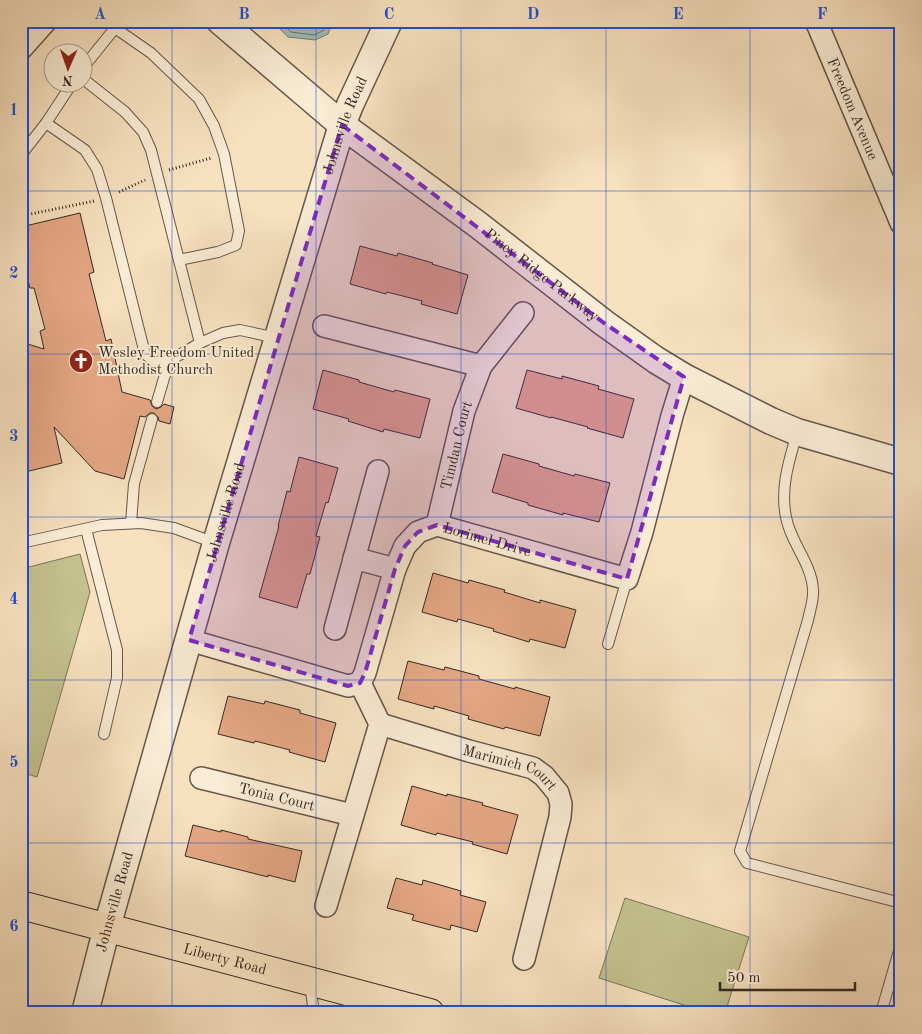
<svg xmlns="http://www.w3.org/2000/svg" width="922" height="1034" font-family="'Old Standard TT',serif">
<rect width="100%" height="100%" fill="#f7e1bf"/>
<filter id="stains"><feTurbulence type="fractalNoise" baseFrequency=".004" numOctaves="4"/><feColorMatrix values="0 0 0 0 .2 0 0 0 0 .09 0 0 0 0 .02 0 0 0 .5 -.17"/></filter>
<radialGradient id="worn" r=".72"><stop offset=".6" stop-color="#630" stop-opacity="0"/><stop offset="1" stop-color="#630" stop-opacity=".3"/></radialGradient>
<g fill="#c3c18e" stroke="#7c7459">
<path d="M80,554L90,592L37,777L21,772V569Z"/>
<path d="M625,898L749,937L725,1013H709L599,978Z"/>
</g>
<path fill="#9dbdb4" stroke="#73817a" d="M272,21H333L328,34L315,40L288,37Z"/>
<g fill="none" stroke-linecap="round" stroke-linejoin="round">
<path stroke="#69726c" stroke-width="1" d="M280,21L291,32L314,35L324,30L328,21"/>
</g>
<g fill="#e5a784" stroke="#352824">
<path d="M80,213L94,272L89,274L106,341L111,339L122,392L150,400L152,406L156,409L161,407L164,404L174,407L170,424L159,421L158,417L154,413H150L145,417L140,416L124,479L95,471L54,427L62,463L21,473V342L44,349L40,331L45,329L34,288H30L21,254V227Z"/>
<path d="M360,246L397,256L398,253L433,263L432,264L468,275L457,314L421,304L422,301L387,292L386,294L350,284Z"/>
<path d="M323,370L359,380V382L394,392L395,390L430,399L420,438L384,429L383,432L348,421L349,419L313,409Z"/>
<path d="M527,370L562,379V376L599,386L598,389L634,399L623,438L587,428L588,427L551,417V418L516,408Z"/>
<path d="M503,454L539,464V466L574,476L575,474L610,483L599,522L563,513V515L528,505V503L492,492Z"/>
<path d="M299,457L338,468L328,503L326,502L316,536L320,537L310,574H307L297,608L259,597L279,526H278L287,491L290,492Z"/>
<path d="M433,573L468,583L469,580L505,590L504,592L540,603V600L576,610L565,648L530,639L529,642L493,631L494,629L458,619L457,622L422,612Z"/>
<path d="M408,661L444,670L445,667L479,676V679L515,689V687L550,697L540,736L505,727L504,729L468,719L469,716L434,706V709L398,699Z"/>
<path d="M228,696L264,704L265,701L300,710V713L336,723L325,762L289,752L290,750L255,741L254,743L218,734Z"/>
<path d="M412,786L447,796V794L483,803L482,805L518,815L507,854L472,844L473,842L437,833L436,835L401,825Z"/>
<path d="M193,825L221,832V830L248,837V839L302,851L295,882L268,875V877L185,856Z"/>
<path d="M396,878L422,885L423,880L461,891L460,895L486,902L477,932L451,925L450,930L412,920L414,915L387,908Z"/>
</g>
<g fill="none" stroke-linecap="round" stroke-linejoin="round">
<g stroke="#66564b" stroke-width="12">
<g id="service">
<path d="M115,28L151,53L199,99L214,126L224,154L239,231L236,245L218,252L179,260"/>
<path d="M82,69L115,28L110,21"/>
<path d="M82,78L125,112L143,132L151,150L200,343"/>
<path d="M46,123L85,150L97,169L106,198L145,354L155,362L169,361L200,343L223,333L240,330L277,338"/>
<path d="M21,155L46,123L73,82"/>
<path d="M157,402L169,361"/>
<path d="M797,433C789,461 780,488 786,517C790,542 811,562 813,589C814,599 810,610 808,620L740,851L747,863L901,903"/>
<path d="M131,523L134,484L152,419"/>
<path d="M86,529L117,650V678L104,734"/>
<path d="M21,543L102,525L141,523L174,528L215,543"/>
<path d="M608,644L627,579"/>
<path d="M310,984L314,1013"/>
<path d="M881,1013L901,944"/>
</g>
</g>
<g stroke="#66564b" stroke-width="24">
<g id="minor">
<path id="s1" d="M816,21L901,223"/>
<path d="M21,49L46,21"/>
<path d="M324,326L481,366"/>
<path id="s2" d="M437,525L464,411L481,366L523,313"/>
<path d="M354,558L395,569"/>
<path d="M335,629L378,471"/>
<path id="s3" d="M189,640L348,686L360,683L365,673L395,569L405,546L418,532L437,525L627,579L642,532L672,416L684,377"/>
<path id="s4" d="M380,724L469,751L533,768L544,776L558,793L561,804L560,817L524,959"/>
<path id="s5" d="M201,778L352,815"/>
<path d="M326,906L380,724L360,683"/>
</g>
</g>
<g stroke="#66564b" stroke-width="29">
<g id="tertiary">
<path id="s6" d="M220,21L342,125L477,224L604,323L656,360L684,377L771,421L797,432L901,462"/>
<path id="s7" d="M85,1013L107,927L216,543L342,125L350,105L389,21"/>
</g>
</g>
<g stroke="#352824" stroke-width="30">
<g id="primary">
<path id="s8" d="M21,905L430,1013"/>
</g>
</g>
<g stroke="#352824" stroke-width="3" stroke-dasharray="1 2.5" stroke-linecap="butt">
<path d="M169,170L211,158"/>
<path d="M119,192L145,180"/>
<path d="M21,216L94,201"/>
</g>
<use href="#service" stroke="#faecd5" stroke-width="10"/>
<use href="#minor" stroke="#faecd5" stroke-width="21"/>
<use href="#tertiary" stroke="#faecd5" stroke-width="26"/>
<use href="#primary" stroke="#f7e1bf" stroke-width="28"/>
</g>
<path fill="#7b2cbf" fill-opacity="0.2" stroke="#7b2cbf" stroke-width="4" stroke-dasharray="10 6" stroke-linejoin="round" d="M342,125L604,323L684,377L627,579L437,525L418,532L405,546L395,569L365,673L360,683L348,686L189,640Z"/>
<path fill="none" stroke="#1d4ed8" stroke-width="1" stroke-opacity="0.55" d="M172,21V1013M316,21V1013M461,21V1013M606,21V1013M750,21V1013M21,191H901M21,354H901M21,517H901M21,680H901M21,843H901"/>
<defs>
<g id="church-disc" transform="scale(1.25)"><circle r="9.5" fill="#8f2418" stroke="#faecd5"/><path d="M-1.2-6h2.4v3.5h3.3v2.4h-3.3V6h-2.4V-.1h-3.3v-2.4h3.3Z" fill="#fff"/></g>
</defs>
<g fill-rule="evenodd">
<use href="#church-disc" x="81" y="361"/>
</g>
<g text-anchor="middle" stroke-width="4" stroke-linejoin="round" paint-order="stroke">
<g font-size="15" fill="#352824" stroke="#faecd5">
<text dy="5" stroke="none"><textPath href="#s1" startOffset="95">Freedom Avenue</textPath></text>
<text dy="5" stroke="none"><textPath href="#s7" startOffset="925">Johnsville Road</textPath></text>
<text dy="5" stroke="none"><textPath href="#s6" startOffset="410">Piney Ridge Parkway</textPath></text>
<text dy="5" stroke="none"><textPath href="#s2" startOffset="82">Timdan Court</textPath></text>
<text dy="5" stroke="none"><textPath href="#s7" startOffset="520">Johnsville Road</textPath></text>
<text dy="5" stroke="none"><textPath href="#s3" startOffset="414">Lorimel Drive</textPath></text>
<text dy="5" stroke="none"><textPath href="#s4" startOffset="138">Marimich Court</textPath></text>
<text dy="5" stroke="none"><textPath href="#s5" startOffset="78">Tonia Court</textPath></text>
<text dy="5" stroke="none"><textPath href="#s7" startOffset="115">Johnsville Road</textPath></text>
<text dy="5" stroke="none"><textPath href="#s8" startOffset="211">Liberty Road</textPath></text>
</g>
<g font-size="15" fill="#352824" stroke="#faecd5" text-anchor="start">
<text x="98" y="357">Wesley Freedom United<tspan x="98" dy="17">Methodist Church</tspan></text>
</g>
</g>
<rect width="922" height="1034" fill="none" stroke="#f7e1bf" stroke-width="55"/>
<g transform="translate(68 68) rotate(182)"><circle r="24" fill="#faecd5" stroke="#ab9e8e"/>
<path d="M0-4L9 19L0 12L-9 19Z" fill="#8f2418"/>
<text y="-8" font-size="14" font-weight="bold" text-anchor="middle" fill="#352824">N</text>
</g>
<path d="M720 982v8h135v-8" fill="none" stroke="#352824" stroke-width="2.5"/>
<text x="727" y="982" font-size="15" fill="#352824" stroke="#faecd5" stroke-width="4" paint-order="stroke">50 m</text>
<rect x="28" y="28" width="866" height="978" fill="none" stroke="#1d4ed8" stroke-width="2"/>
<g font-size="16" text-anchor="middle" font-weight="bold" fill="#1d4ed8">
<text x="100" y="19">A</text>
<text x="244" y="19">B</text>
<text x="389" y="19">C</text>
<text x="533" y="19">D</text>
<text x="678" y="19">E</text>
<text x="822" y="19">F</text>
<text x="14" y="115">1</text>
<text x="14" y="278">2</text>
<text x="14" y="441">3</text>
<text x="14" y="604">4</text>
<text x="14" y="767">5</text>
<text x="14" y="931">6</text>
</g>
<rect width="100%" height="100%" filter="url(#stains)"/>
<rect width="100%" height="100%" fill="url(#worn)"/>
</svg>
